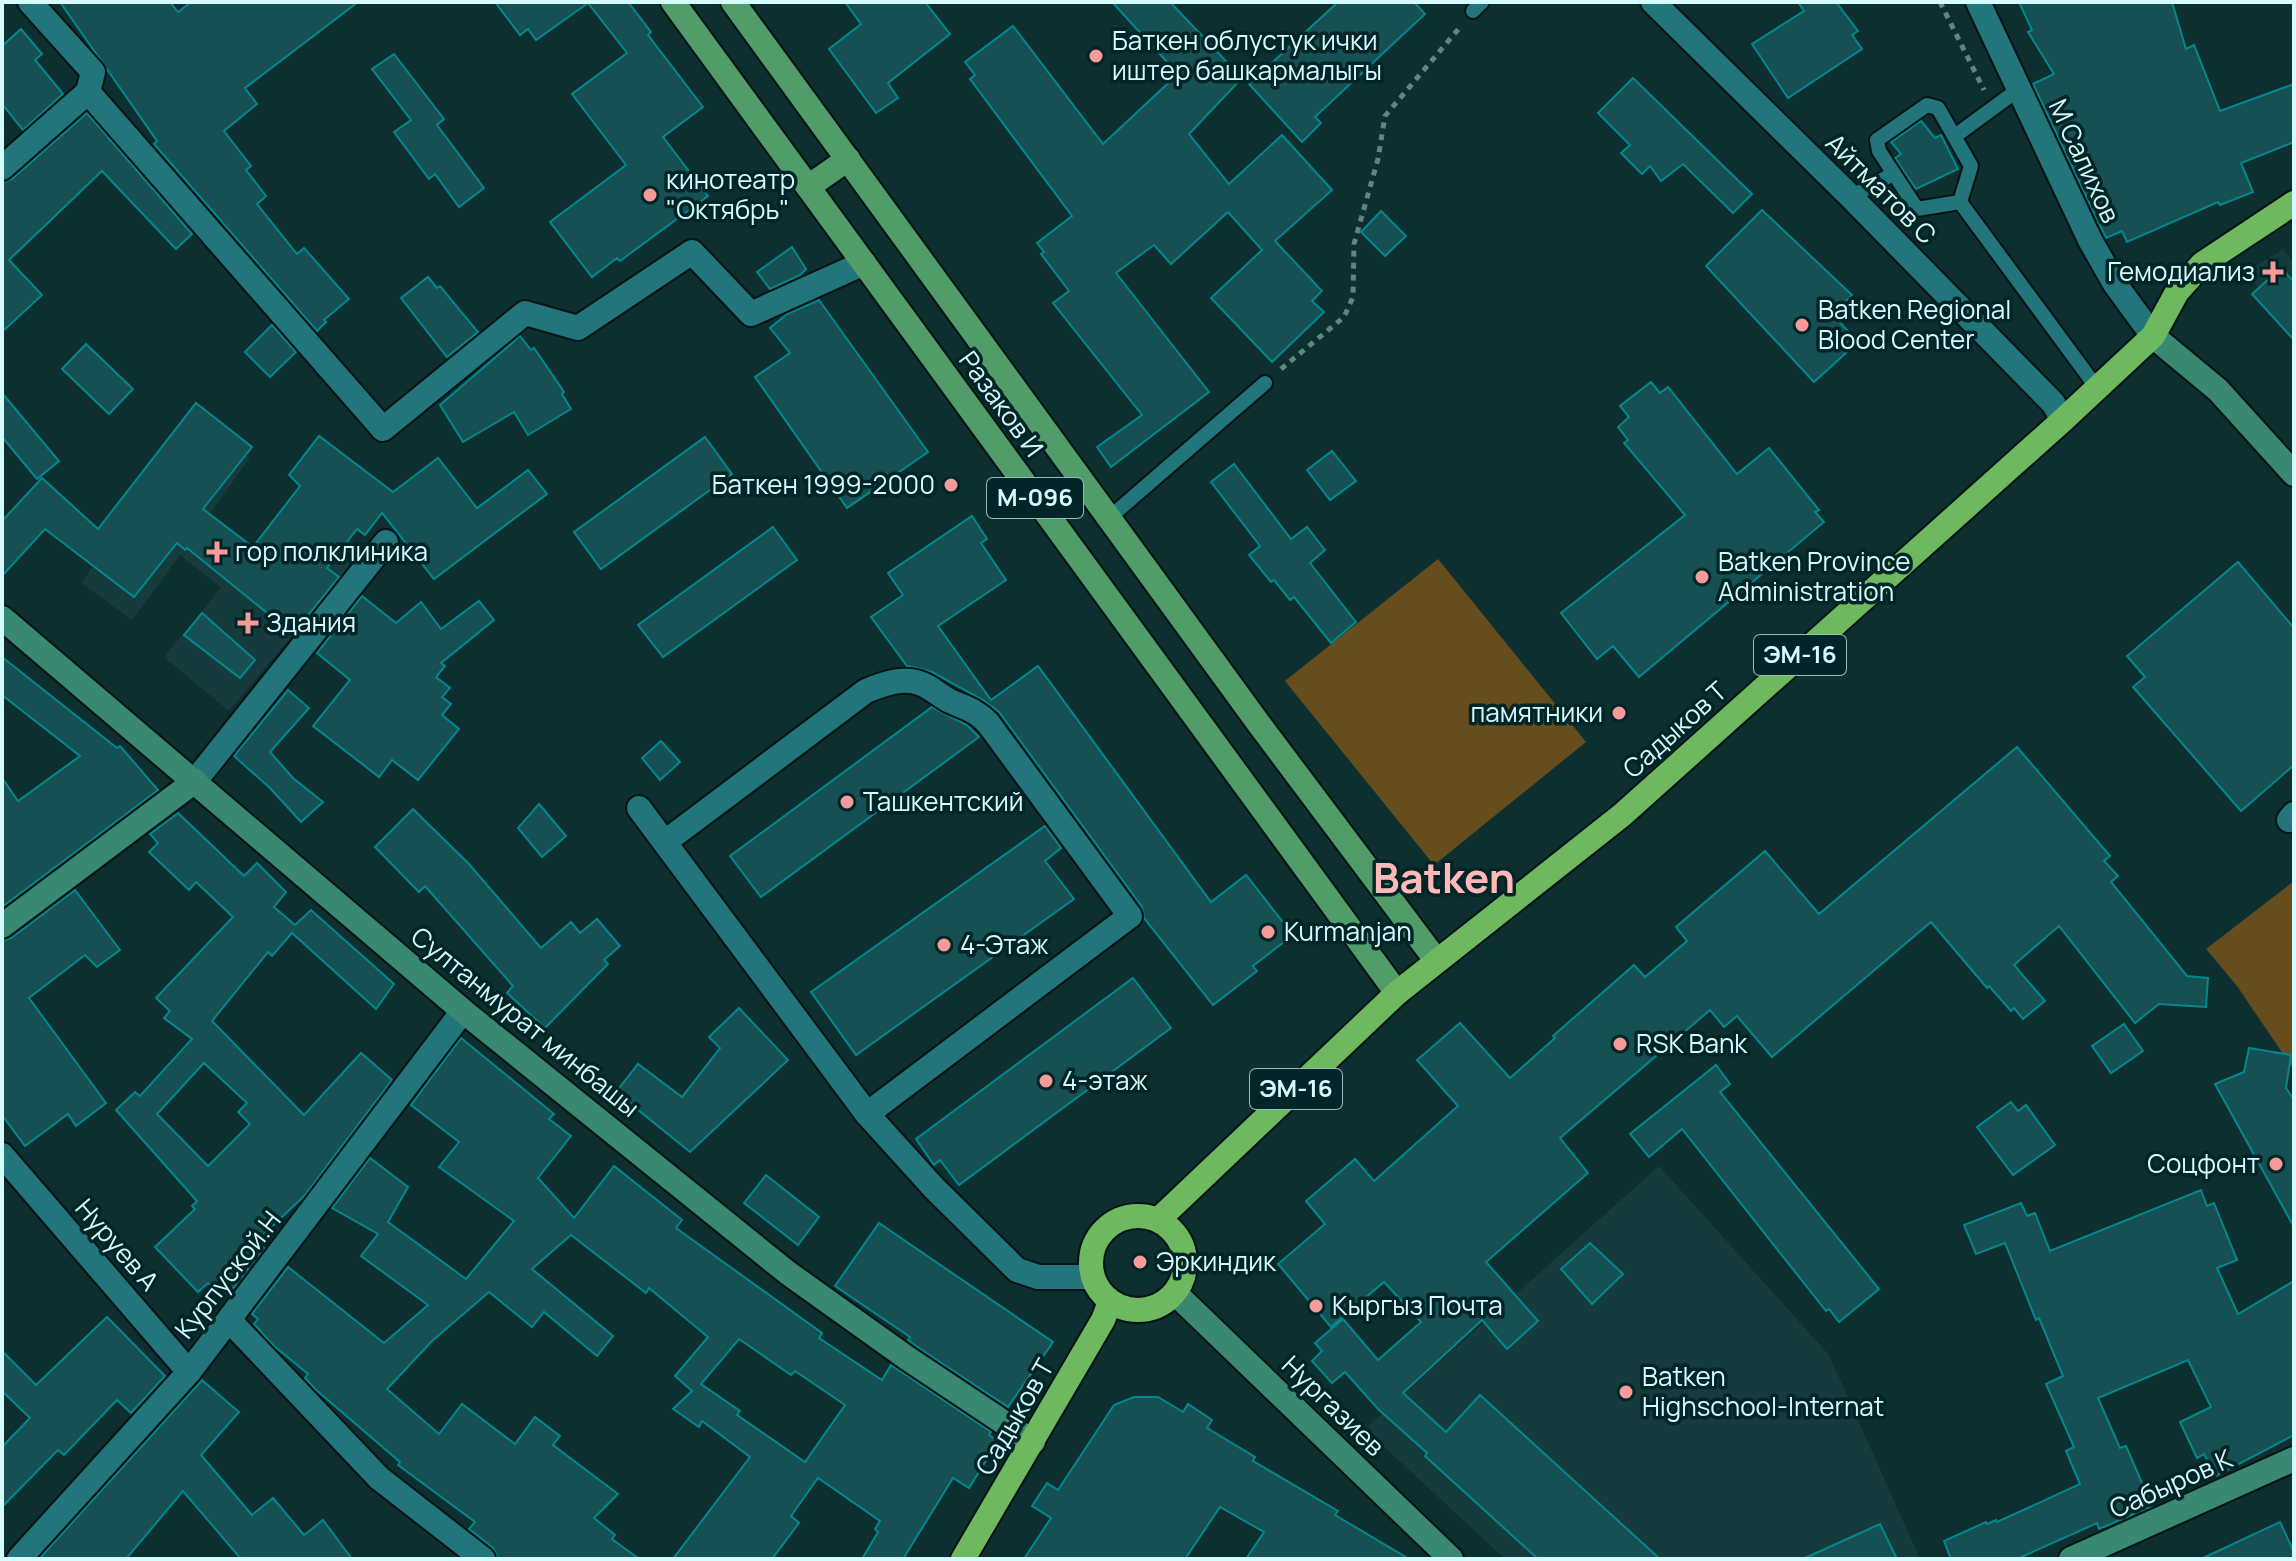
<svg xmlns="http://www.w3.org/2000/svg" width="2296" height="1561" font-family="Manrope,sans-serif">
<rect width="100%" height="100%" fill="#0d2f30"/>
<g fill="#153b3d">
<path d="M2283,249L2294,263V327L2245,273Z"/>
<path d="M199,421L250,458L210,513L254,548L299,497L364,551L229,711L164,657L221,588L180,555L132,620L81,583Z"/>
<path d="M1659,1166L1829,1355L1920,1559H1505L1365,1429Z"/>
</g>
<g fill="#664d1d">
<path d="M1438,559L1586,742L1434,865L1285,681Z"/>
<path d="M2294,881V1070L2237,986L2206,949Z"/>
</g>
<g fill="#175053" stroke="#03888e" stroke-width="2" fill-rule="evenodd">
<path d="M60,2H170L178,12L191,2H358L245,88L257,104L224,131L251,166L246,170L266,196L257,204L297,254L304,248L349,299L324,320L326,322L317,331L154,144L157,141Z"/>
<path d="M495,2H628L651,32L648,35L703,107L663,137L708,196L620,261L617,258L592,277L550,222L626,165L572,94L627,53L588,3L536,40L528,29L520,35Z"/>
<path d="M845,2H925L950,34L888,83L898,98L876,113L829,49L861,24Z"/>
<path d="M1112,2H1170L1242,78L1189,134L1229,184L1282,135L1332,190L1275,241L1322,291L1312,301L1324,312L1272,362L1211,298L1262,250L1228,212L1171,264L1154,245L1116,273L1209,392L1111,467L1097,447L1142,415L1053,303L1069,291L1041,254L1044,252L1037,243L1072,216L970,79L975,75L965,62L1013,26L1103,144L1178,74Z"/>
<path d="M1338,2H1414L1425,14L1315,117L1321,123L1302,142L1249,84Z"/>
<path d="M1798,2H1836L1858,31L1852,35L1862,49L1788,98L1752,44L1804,11Z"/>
<path d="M2019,2H2172L2186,49L2194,45L2220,111L2294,84V142L2241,163L2253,192L2220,205L2218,202L2127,242L2122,231L2106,238L2033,84L2054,74L2028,32L2032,30Z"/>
<path d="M21,29L42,54L35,60L63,94L23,130L2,104V46Z"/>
<path d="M394,54L444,119L437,125L484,188L459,207L435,174L429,179L394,132L411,120L372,69Z"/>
<path d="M1633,78L1752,194L1733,213L1683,164L1661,181L1650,166L1642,174L1621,153L1630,145L1598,113Z"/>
<path d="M87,113L192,234L176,249L102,171L9,260L42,295L2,332V183L12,179Z"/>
<path d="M1921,121L1935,138L1941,135L1958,169L1916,189L1895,158L1901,154L1891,142Z"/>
<path d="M1762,210L1852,295L1833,315L1858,342L1814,382L1706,266Z"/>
<path d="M1381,211L1406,236L1385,256L1361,232Z"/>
<path d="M792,247L806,269L800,275L770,289L757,272Z"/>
<path d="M2281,268L2294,282V340L2252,294Z"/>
<path d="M428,277L437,288L440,286L478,332L447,357L401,298Z"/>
<path d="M819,300L928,452L847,508L755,377L790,353L770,328L787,314Z"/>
<path d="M272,325L296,352L270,377L245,352Z"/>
<path d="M520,336L531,350L534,348L564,392L562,394L571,409L528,435L514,412L463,442L440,405Z"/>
<path d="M86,344L133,389L109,414L62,369Z"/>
<path d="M1651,382L1660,393L1668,387L1737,474L1769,448L1819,510L1815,512L1824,522L1639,677L1613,646L1597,659L1561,613L1685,515L1624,443L1628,440L1618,427L1629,417L1620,406Z"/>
<path d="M2,393L59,461L37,479L2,437Z"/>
<path d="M196,403L252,447L203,509L253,547L300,486L289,475L319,436L393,492L438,458L477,508L528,470L547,494L434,579L382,513L365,535L357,529L327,568L339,577L293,634L187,548L185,550L177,543L134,597L45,529L2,576V521L42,478L98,529Z"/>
<path d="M705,437L732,474L601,569L574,532Z"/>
<path d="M1332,451L1356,481L1330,500L1307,470Z"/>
<path d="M1234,464L1291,539L1307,527L1325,550L1310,563L1356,622L1331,643L1294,597L1290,600L1274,580L1271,582L1249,555L1260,546L1211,482Z"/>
<path d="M972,516L987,539L981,543L1006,580L938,626L991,700L1038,666L1211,902L1246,875L1293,935L1253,966L1257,971L1213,1005L1144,918L1142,907L999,712L983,700L932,672L907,666L871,617L903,595L888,573Z"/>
<path d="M773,527L797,560L663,657L638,625Z"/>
<path d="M2238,562L2294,628V765L2241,811L2133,687L2145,677L2127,656Z"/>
<path d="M362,596L396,623L421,602L441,629L479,601L494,620L441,663L445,666L436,677L450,688L442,697L451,704L442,715L459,729L418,780L392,760L379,777L313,726L350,680L317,653Z"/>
<path d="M202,613L255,660L240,678L184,635Z"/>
<path d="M2,657L117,748L120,746L158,790L2,907V778L18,801L80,756L2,695Z"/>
<path d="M288,690L309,708L270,752L293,778L323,802L301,822L270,788L234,756Z"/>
<path d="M932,707L967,725L979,737L761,897L730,856Z"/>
<path d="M661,741L680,762L660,780L642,758Z"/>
<path d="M2017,747L2110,856L2104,861L2118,876L2111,882L2187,976L2208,978L2206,1007L2159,1004L2135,1023L2059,926L2014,965L2045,1001L2023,1019L2014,1008L2011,1011L1989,986L1987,988L1931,922L1772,1057L1737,1016L1724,1027L1710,1010L1560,1138L1588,1173L1486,1262L1538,1321L1507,1349L1482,1320L1403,1393L1446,1432L1480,1395L1660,1559H1538L1425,1456L1427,1453L1378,1409L1345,1372L1332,1383L1312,1361L1322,1351L1315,1343L1343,1319L1378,1360L1421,1322L1384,1282L1331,1327L1278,1264L1325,1224L1306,1201L1355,1159L1374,1181L1458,1106L1417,1060L1460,1023L1510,1078L1555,1038L1553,1036L1634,965L1645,977L1687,941L1676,927L1765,851L1819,914Z"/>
<path d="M539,804L566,836L542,857L518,828Z"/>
<path d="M413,809L469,864L541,948L571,922L580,933L597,919L620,946L604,960L608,964L545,1028L507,993L513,986L425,886L419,892L375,847Z"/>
<path d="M178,813L244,876L257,863L286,892L274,907L295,925L311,910L394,984L376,1009L292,933L272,956L268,952L212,1021L304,1115L361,1053L392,1080L305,1195L256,1242L264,1248L228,1295L218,1287L216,1290L208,1283L198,1292L155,1247L195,1209L192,1206L197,1201L116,1110L135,1092L140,1096L192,1039L164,1018L170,1011L156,998L233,917L196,882L189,890L149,852L158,843L150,834ZM204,1063L247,1103L238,1112L250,1124L208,1166L157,1114Z"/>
<path d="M1045,826L1061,848L1045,861L1074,899L856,1055L811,992Z"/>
<path d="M75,890L120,950L97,967L85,955L29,998L106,1103L76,1126L68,1114L25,1146L2,1115V941L11,938Z"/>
<path d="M1133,978L1171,1028L959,1185L940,1160L934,1165L916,1139Z"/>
<path d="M739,1008L788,1060L690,1152L616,1092L638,1064L682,1097L720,1048L709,1037Z"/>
<path d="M2124,1024L2143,1051L2111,1073L2092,1046Z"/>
<path d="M461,1038L554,1114L549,1119L571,1136L538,1178L574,1218L614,1166L682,1220L676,1228L822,1333L819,1338L882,1380L891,1365L991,1432L989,1435L998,1441L969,1488L953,1478L903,1559H862L878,1532L875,1529L880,1521L818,1478L791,1516L799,1523L772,1559H673L750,1457L702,1421L699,1427L673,1409L692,1391L675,1376L708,1337L649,1288L646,1293L571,1235L532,1269L613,1336L597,1356L544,1312L532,1327L489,1292L432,1341L387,1389L439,1434L462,1404L515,1444L535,1417L560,1436L553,1445L618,1494L594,1518L615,1535L612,1539L639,1559H498L493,1548L469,1529L475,1522L398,1465L400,1462L315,1389L305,1378L308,1374L274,1346L254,1324L258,1319L252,1314L288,1267L384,1343L428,1305L361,1256L378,1234L332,1208L370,1158L408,1187L388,1222L466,1279L514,1221L439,1167L459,1142L411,1105ZM739,1339L791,1375L795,1371L845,1405L805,1462L737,1415L740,1411L701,1384Z"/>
<path d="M2249,1048L2291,1055L2286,1088L2294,1100V1227L2215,1084L2244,1072Z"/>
<path d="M1716,1065L1730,1084L1720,1092L1879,1289L1839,1322L1829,1309L1826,1311L1682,1129L1649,1157L1630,1134Z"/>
<path d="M2011,1102L2018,1111L2026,1105L2055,1145L2013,1175L1977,1127Z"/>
<path d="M766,1175L819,1217L798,1245L744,1203Z"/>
<path d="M2201,1190L2207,1206L2214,1203L2237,1260L2217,1268L2238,1314L2294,1281V1435L2216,1476L2204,1454L2197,1458L2180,1422L2211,1407L2188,1360L2098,1398L2120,1448L2126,1446L2152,1506L2099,1529L2097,1523L2017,1559H1951L1944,1541L1986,1522L1987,1524L1996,1520L1997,1522L2080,1484L2066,1451L2074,1447L2046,1384L2063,1376L2039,1318L2036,1320L2005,1243L1976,1254L1964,1225L2021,1203L2027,1216L2035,1213L2050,1251Z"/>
<path d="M879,1223L1053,1342L1008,1407L916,1346L908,1340L910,1337L835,1286Z"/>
<path d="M1590,1243L1623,1274L1592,1304L1561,1269Z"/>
<path d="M107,1317L165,1376L131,1413L117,1400L64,1455L58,1450L2,1507V1447L30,1418L2,1391V1351L36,1385Z"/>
<path d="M202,1380L239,1412L201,1455L252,1515L273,1498L304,1535L323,1520L352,1559H241L183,1491L126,1559H39Z"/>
<path d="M1134,1397H1158L1183,1412L1188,1404L1212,1420L1207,1428L1255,1457L1253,1461L1338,1511L1335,1515L1409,1559H1246L1264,1532L1220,1507L1185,1559H1024L1051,1518L1032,1506L1047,1483L1058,1490L1114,1405Z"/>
<path d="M2280,1522L2294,1552V1559H2201Z"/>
<path d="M1880,1524L1897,1559H1803Z"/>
</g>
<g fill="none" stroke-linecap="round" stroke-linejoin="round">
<g stroke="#071415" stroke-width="18">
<g id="lane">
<path d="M1473,11L1482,2"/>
<path d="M1927,105L1938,108L1971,166L1960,202L1917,209L1879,151L1877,140Z"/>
<path d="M1955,136L2019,89"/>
<path d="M1851,197L1893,174"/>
<path d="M1960,202L2097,388"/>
<path d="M1109,518L1265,383"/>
</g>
</g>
<g stroke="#071415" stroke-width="28">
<g id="street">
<path d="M1653,2L1851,197L2053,403L2063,420"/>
<path d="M1978,2L2090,240L2115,284L2153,336"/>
<path d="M88,92L383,429L525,313L578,328L692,252L751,314L864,263"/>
<path d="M2,168L88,92L93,72L30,2"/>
<path d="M195,781L386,542"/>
<path d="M639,808L867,1114L934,1188L1017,1270L1038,1277H1092"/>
<path d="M2289,820L2294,814"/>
<path d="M665,842L866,691C883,684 904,676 922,684C932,688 940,696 950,701C965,708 976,710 988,723L1130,916L867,1114"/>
<path d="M2,1155L189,1372"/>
<path d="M230,1321L379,1478L483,1559"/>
<path d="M19,1559L189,1372L463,1011"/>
</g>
</g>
<g stroke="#071415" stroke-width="28">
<g id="secondary">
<path d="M2153,336L2218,390L2294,474"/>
<path d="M2,618L463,1011L788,1273L907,1358L1033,1442"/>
<path d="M2,926L195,781"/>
<path d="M1176,1294L1451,1559"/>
<path d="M2071,1559L2294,1459"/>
</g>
</g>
<g stroke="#071415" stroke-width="28">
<g id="primary">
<path d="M673,2L1397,993"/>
<path d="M733,2L1259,724L1436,960"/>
<path d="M808,187L848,159"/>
</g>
</g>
<g stroke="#071415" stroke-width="28">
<g id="highway">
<circle cx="1138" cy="1263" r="47"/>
<path d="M1158,1220L1397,993L1622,815L2063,420L2153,336L2177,292L2202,264L2294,203"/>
<path d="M963,1559L1103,1320L1110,1302"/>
</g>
</g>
<g stroke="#618486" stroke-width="5" stroke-dasharray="6 6" stroke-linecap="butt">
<path d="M1940,2L1984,90"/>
<path d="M1281,369L1344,317L1353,297L1354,244L1378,159L1385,116L1461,26"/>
</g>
<use href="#lane" stroke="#22757a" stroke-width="14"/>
<use href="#street" stroke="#22757a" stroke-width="24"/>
<use href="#secondary" stroke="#398972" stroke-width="24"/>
<use href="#primary" stroke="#509d6a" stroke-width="24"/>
<use href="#highway" stroke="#6eb860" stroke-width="24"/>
</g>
<g fill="#f59b9a" stroke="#022527" stroke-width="3">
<circle cx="1096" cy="56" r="8"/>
<circle cx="650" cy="195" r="8"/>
<path d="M2269 260h8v8h8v8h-8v8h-8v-8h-8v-8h8z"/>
<circle cx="1802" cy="325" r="8"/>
<circle cx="951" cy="485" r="8"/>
<path d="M213 540h8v8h8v8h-8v8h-8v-8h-8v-8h8z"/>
<circle cx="1702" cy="577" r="8"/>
<path d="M244 611h8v8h8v8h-8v8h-8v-8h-8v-8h8z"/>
<circle cx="1619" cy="713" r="8"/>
<circle cx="847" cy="802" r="8"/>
<circle cx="1268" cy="932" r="8"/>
<circle cx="944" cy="945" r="8"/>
<circle cx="1620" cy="1044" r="8"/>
<circle cx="1046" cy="1081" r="8"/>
<circle cx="2276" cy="1164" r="8"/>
<circle cx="1140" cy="1262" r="8"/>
<circle cx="1316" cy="1306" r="8"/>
<circle cx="1626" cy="1392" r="8"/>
</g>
<g text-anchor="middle" stroke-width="7" stroke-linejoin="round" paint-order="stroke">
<g fill="#022527" stroke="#96bbbd" stroke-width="2">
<rect x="987" y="478" width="96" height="40" rx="6"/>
<rect x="1754" y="635" width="92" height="40" rx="6"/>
<rect x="1250" y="1069" width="92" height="40" rx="6"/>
</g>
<g font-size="24" font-weight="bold" fill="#d5fbfd">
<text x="1035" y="506">М-096</text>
<text x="1800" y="663">ЭМ-16</text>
<text x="1296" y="1097">ЭМ-16</text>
</g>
<g font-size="26" fill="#d5fbfd" stroke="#022527" text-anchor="start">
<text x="1112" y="50">Баткен облустук ички<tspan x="1112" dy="30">иштер башкармалыгы</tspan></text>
<text x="666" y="189">кинотеатр<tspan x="666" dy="30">"Октябрь"</tspan></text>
<text x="2255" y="281" text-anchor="end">Гемодиализ</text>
<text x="1818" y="319">Batken Regional<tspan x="1818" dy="30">Blood Center</tspan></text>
<text x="935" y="494" text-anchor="end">Баткен 1999-2000</text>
<text x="235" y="561">гор полклиника</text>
<text x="1718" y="571">Batken Province<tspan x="1718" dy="30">Administration</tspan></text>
<text x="266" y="632">Здания</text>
<text x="1603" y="722" text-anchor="end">памятники</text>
<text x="863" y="811">Ташкентский</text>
<text x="1284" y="941">Kurmanjan</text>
<text x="960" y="954">4-Этаж</text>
<text x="1636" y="1053">RSK Bank</text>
<text x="1062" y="1090">4-этаж</text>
<text x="2260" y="1173" text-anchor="end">Соцфонт</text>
<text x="1156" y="1271">Эркиндик</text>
<text x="1332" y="1315">Кыргыз Почта</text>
<text x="1642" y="1386">Batken<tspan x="1642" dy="30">Highschool-Internat</tspan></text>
</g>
<g font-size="26" fill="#d5fbfd" stroke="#022527">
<text transform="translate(2084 161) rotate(65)" y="9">М Салихов</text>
<text transform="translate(1881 189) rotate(45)" y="9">Айтматов С</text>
<text transform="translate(1001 404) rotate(54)" y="9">Разаков И</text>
<text transform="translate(1675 730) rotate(-42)" y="9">Садыков Т</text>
<text transform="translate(525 1022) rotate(39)" y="9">Султанмурат минбашы</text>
<text transform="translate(117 1245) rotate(49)" y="9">Нуруев А</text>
<text transform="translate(228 1275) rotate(-52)" y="9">Курпуской.Н</text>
<text transform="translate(1333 1406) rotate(44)" y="9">Нургазиев</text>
<text transform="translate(1015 1417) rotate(-60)" y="9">Садыков Т</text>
<text transform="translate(2171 1484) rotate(-24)" y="9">Сабыров К</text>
</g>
<g font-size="42" font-weight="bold" fill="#feb9b8" stroke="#022527">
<text x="1444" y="893">Batken</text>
</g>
</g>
<rect width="2296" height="1561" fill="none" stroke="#d5fbfd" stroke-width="8"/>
</svg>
